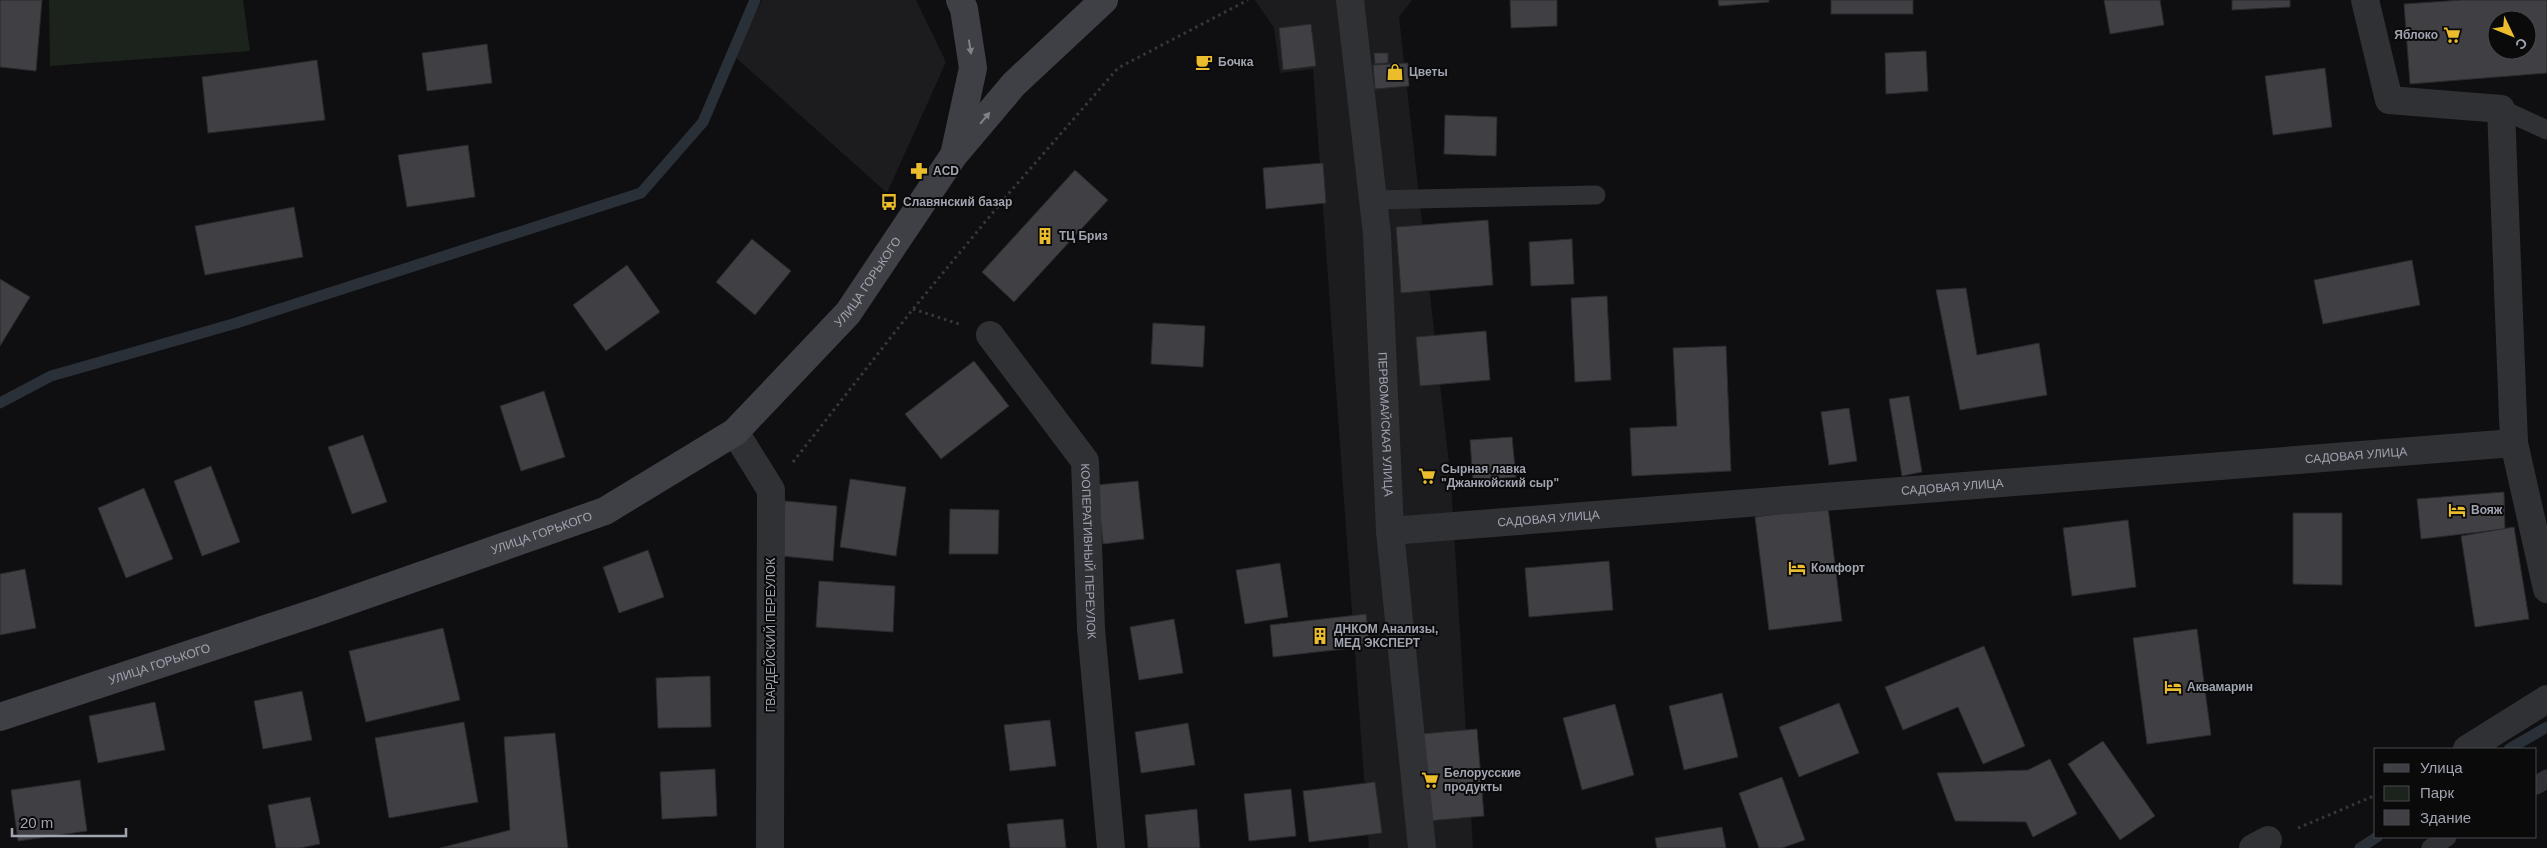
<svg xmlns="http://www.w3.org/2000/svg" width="2547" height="848" font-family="Helvetica,sans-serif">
<rect width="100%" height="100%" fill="#0f0f11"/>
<g fill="#1c1b1d">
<path d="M762,0H916L946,62L887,193L734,56Z"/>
<path d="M1255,0H1412L1399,17L1451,482L1473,848H1369L1313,69L1280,73L1274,28Z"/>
</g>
<path fill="#1c231d" d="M49,0H243L250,51L50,66Z"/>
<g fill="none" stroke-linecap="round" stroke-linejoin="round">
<g stroke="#293038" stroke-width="11">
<path d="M0,403L51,376L233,324L641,193L703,122L755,0"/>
<path d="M2509,749L2547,727"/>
<path d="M2360,848L2377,837"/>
</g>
</g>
<g fill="#3f3f44" stroke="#2a292d" fill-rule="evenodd">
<path d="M0,0H42L36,71L0,67Z"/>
<path d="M1510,0H1557V26L1511,28Z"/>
<path d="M1718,0H1769V2L1719,6Z"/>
<rect x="1831" y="0" width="82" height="14"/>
<path d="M2104,0H2160L2164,25L2110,34Z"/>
<path d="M2232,0H2290V7L2232,10Z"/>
<path d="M2462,0H2547V73L2410,84L2404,4ZM2497,20H2527V50H2497Z"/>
<path d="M1311,24L1316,66L1283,70L1279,28Z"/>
<path d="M487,44L492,83L427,91L422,53Z"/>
<path d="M1926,51L1928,91L1886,94L1885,53Z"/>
<path d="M1374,53H1388V63L1375,64Z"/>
<path d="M317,60L325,120L208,133L202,77Z"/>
<path d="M1408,63L1409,86L1375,89L1373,65Z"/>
<path d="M2325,68L2332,127L2273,135L2265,76Z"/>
<path d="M1445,115L1497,117L1496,156L1444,154Z"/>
<path d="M468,145L475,197L407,207L398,155Z"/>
<path d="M1323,163L1326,203L1266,209L1263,168Z"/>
<path d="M1075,170L1108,200L1014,302L982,272Z"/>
<path d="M294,207L303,257L205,275L195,226Z"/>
<path d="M1488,220L1493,285L1401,293L1396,227Z"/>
<path d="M752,239L791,271L755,315L716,282Z"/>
<path d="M1572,239L1574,284L1531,286L1529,242Z"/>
<path d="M2412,260L2420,305L2323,324L2314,280Z"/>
<path d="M627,265L660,312L606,351L573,305Z"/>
<path d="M0,279L30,297L0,346Z"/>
<path d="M1966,288L1977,355L2039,343L2047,395L1960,410L1936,290Z"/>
<path d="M1607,296L1611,380L1575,382L1571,298Z"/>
<path d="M1153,323L1205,326L1203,367L1151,364Z"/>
<path d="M1486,331L1490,380L1420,386L1416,337Z"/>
<path d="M1726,346L1731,471L1632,476L1630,428L1677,426L1673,348Z"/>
<path d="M974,361L1009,406L941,459L905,414Z"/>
<path d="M544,391L565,457L521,471L500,406Z"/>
<path d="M1909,396L1922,472L1902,476L1889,399Z"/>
<path d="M1849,408L1857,461L1829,465L1821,412Z"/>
<path d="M363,435L387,502L352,514L328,447Z"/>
<path d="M1512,437L1516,477L1473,481L1470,440Z"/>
<path d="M211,466L240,542L202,556L174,481Z"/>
<path d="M850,479L906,487L896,556L840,547Z"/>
<path d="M1138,481L1144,539L1103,544L1097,485Z"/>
<path d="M144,488L173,559L126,578L98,508Z"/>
<path d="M2504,492L2505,529L2421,539L2417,499Z"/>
<path d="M785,501L837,506L833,561L781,556Z"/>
<path d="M1828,507L1842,621L1769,630L1755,517Z"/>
<path d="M950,509L999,510L998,554H949Z"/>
<path d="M2293,513H2342V585L2293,584Z"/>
<path d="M2128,520L2136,587L2072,596L2063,528Z"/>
<path d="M2514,527L2529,619L2475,627L2461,536Z"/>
<path d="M648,550L664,597L619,613L603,567Z"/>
<path d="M1609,561L1613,610L1529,617L1525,568Z"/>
<path d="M1280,563L1288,617L1245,624L1236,570Z"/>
<path d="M25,569L36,628L0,635V574Z"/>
<path d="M819,581L895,586L893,632L816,627Z"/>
<path d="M1366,614L1370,646L1273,657L1270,625Z"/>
<path d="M1174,619L1183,673L1139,680L1130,627Z"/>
<path d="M443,628L460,700L366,722L349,651Z"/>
<path d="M2197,629L2211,735L2147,744L2133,638Z"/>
<path d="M1984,646L2025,746L1983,764L1958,707L1903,730L1885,687Z"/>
<path d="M710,676L711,727L658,728L656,678Z"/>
<path d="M302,691L312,740L263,749L254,701Z"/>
<path d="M1722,693L1738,757L1684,770L1669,706Z"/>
<path d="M155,702L165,750L98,763L89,716Z"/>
<path d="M1839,703L1859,753L1799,777L1779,727Z"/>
<path d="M1615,704L1634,775L1582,790L1563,718Z"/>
<path d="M1050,720L1056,766L1010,771L1004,725Z"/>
<path d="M464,722L478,802L389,818L375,738Z"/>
<path d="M1188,723L1195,765L1141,773L1135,732Z"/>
<path d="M1477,729L1484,816L1427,821L1420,734Z"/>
<path d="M555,733L568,848H440L510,830L504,737Z"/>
<path d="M2103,741L2155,816L2120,840L2068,764Z"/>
<path d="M2050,759L2077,814L2033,837L2026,822L1955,821L1937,773L2028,770Z"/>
<path d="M715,769L717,816L662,819L660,772Z"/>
<path d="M1782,777L1805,840L1782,848H1759L1739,793Z"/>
<path d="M80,780L87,831L18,841L11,790Z"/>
<path d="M1375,782L1382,833L1309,842L1303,791Z"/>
<path d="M1291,789L1296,836L1249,841L1244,794Z"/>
<path d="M310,797L320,844L300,848H276L268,805Z"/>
<path d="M1197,809L1200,848H1148L1145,815Z"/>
<path d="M1063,819L1066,848H1010L1007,824Z"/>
<path d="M1722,827L1726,848H1657L1655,838Z"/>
</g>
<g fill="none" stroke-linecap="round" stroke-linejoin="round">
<g stroke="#37383c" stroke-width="3" stroke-dasharray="2.5 4" stroke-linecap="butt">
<path d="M913,309L959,324"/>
<path d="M793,462L913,309L1010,192L1118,68L1248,0"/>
<path d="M2298,828L2376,795"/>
</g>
<g stroke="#303135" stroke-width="19">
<path d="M2501,109L2547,130"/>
<path d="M1373,200L1596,195"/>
<path d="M2536,785L2547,779"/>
<path d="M2431,848L2447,837"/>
</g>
<g stroke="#303135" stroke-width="28">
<path id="s1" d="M1350,0L1377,234L1390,531L1422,848"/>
<path d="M2365,0L2389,100L2501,109L2514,443L2547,589"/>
<path id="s2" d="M990,335L1085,461L1091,629L1111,848"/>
<path d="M735,432L771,490L770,848"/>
<path id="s3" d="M1390,531L2514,443"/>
<path d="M2467,749L2547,699"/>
<path d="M2253,848L2268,840"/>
</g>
<g stroke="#3f4045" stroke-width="28">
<path d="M955,151L973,68L964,9L960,0"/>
<path id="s4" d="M0,717L320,611L605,511L735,432L848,313L954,155L1014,84L1104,0"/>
</g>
</g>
<defs><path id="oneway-solid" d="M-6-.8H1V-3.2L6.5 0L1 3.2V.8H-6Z" transform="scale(1.25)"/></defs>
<g fill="#7f818b">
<use href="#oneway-solid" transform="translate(970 47) rotate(81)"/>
<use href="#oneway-solid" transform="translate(985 118) rotate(-50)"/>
</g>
<defs>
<g id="supermarket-bare" transform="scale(1.35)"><path d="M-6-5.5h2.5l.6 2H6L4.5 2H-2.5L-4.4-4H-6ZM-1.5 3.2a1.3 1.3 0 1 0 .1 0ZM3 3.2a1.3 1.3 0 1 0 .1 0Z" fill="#ebbd2d" stroke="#0a0a0b" stroke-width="2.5" paint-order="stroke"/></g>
<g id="cafe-bare" transform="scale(1.35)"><path d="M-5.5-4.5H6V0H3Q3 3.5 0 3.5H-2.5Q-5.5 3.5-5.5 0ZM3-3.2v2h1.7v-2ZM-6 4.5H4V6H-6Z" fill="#ebbd2d" stroke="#0a0a0b" stroke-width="2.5" paint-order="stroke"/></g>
<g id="shop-bare" transform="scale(1.35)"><path d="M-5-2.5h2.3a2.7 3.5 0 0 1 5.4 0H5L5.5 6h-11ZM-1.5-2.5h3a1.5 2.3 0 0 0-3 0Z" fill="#ebbd2d" stroke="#0a0a0b" stroke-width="2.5" paint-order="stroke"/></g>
<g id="pharmacy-bare" transform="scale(1.35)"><path d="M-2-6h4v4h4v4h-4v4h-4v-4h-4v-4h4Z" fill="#ebbd2d" stroke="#0a0a0b" stroke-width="2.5" paint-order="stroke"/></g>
<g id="bus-bare" transform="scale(1.35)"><path d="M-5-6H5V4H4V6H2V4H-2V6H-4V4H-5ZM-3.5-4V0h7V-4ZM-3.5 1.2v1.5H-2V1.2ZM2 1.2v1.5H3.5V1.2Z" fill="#ebbd2d" stroke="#0a0a0b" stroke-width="2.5" paint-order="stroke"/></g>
<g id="building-bare" transform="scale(1.35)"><path d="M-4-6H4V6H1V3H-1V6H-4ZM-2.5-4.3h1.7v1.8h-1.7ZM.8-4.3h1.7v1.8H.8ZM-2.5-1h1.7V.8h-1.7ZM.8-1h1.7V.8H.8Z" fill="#ebbd2d" stroke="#0a0a0b" stroke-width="2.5" paint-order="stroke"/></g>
<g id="hotel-bare" transform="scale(1.35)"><path d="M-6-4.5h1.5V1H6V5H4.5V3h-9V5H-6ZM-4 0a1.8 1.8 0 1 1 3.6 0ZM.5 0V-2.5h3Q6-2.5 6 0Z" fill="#ebbd2d" stroke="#0a0a0b" stroke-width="2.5" paint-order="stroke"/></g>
</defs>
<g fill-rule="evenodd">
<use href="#supermarket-bare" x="2452" y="35"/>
<use href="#cafe-bare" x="1204" y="62"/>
<use href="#shop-bare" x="1395" y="72"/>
<use href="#pharmacy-bare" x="919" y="171"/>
<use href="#bus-bare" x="889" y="202"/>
<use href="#building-bare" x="1045" y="236"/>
<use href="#supermarket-bare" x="1427" y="476"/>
<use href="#hotel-bare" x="2457" y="510"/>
<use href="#hotel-bare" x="1797" y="568"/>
<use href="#building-bare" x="1320" y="636"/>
<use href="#hotel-bare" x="2173" y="687"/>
<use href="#supermarket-bare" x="1430" y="780"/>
</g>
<g text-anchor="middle" stroke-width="4" stroke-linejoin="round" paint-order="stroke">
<g font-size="12" font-weight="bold" fill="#a1a4b1" stroke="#0a0a0b" text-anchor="start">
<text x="2438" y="39" text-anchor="end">Яблоко</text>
<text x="1218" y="66">Бочка</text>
<text x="1409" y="76">Цветы</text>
<text x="933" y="175">ACD</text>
<text x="903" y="206">Славянский базар</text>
<text x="1059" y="240">ТЦ Бриз</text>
<text x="1441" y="473">Сырная лавка<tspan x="1441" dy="14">"Джанкойский сыр"</tspan></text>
<text x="2471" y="514">Вояж</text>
<text x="1811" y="572">Комфорт</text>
<text x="1334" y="633">ДНКОМ Анализы,<tspan x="1334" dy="14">МЕД ЭКСПЕРТ</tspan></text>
<text x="2187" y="691">Аквамарин</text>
<text x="1444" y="777">Белорусские<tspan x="1444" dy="14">продукты</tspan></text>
</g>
<g font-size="12" fill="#a1a4b1" stroke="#0a0a0b">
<text dy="4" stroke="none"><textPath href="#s4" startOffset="992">УЛИЦА ГОРЬКОГО</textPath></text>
<text dy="4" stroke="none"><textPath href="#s1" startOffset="426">ПЕРВОМАЙСКАЯ УЛИЦА</textPath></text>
<text dy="4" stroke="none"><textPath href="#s3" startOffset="969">САДОВАЯ УЛИЦА</textPath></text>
<text dy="4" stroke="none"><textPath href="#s3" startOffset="564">САДОВАЯ УЛИЦА</textPath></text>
<text dy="4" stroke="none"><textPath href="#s3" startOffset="159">САДОВАЯ УЛИЦА</textPath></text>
<text dy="4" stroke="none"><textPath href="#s4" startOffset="572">УЛИЦА ГОРЬКОГО</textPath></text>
<text dy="4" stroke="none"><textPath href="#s2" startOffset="248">КООПЕРАТИВНЫЙ ПЕРЕУЛОК</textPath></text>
<text transform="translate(771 635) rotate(-90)" y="4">ГВАРДЕЙСКИЙ ПЕРЕУЛОК</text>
<text dy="4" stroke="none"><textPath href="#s4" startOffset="168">УЛИЦА ГОРЬКОГО</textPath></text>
</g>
</g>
<rect x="2374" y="748" width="162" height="90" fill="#0a0a0b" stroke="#46484d"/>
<rect x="2384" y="764" width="25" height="8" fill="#3f4045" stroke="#46484d"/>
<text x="2420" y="773" font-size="15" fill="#a1a4b1">Улица</text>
<rect x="2384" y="786" width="25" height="15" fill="#1c231d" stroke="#46484d"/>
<text x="2420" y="798" font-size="15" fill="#a1a4b1">Парк</text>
<rect x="2384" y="810" width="25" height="15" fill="#3f3f44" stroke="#46484d"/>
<text x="2420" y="823" font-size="15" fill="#a1a4b1">Здание</text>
<g transform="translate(2512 35) rotate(133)"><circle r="24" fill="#0a0a0b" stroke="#46484d"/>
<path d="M0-4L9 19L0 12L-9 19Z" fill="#ebbd2d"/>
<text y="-8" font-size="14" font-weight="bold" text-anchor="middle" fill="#a1a4b1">С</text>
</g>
<path d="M12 828v8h114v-8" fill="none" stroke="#a1a4b1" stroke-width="2.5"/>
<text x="20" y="828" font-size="15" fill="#a1a4b1" stroke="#0a0a0b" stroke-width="4" paint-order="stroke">20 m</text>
</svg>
